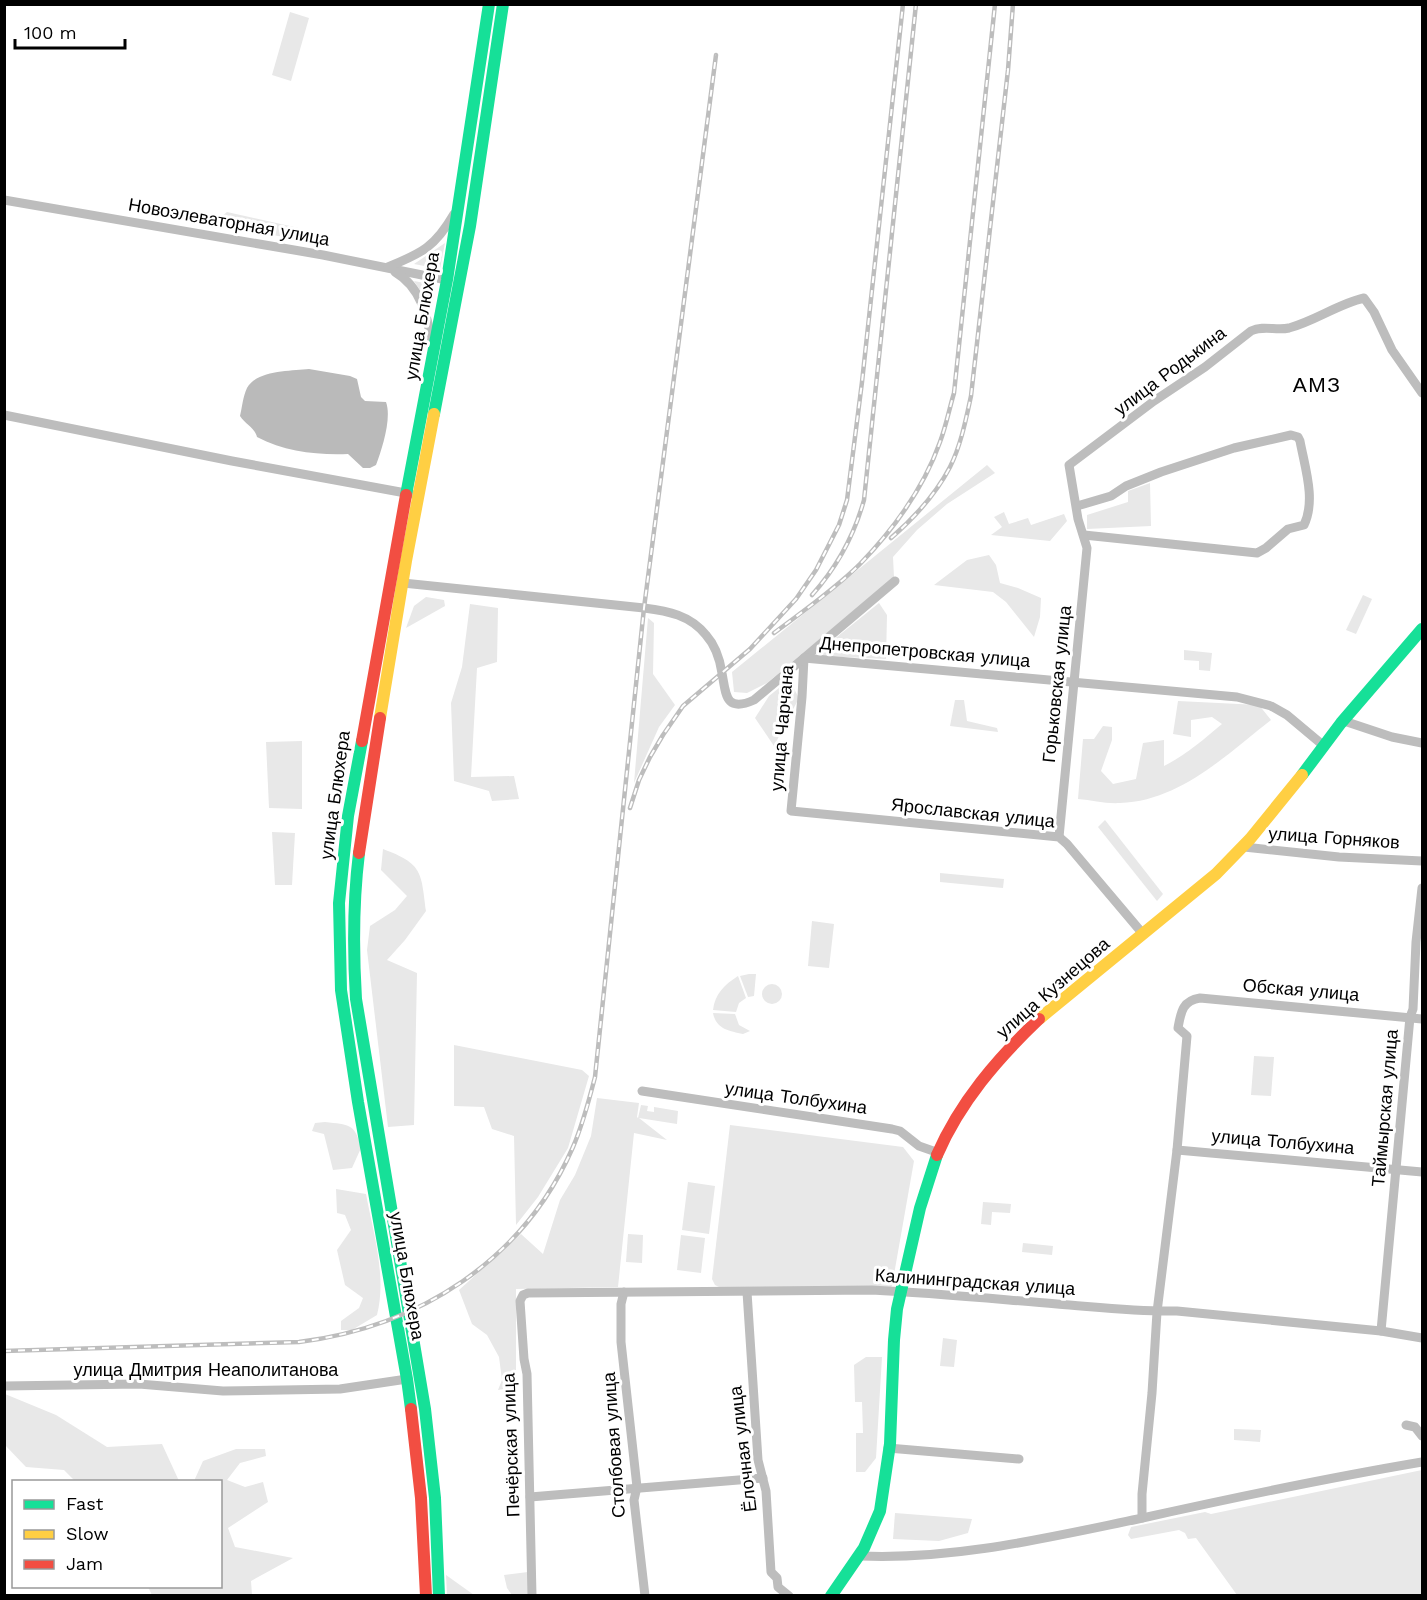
<svg xmlns="http://www.w3.org/2000/svg" width="1427" height="1600" font-family="'Work Sans',sans-serif">
<rect width="100%" height="100%" fill="#fff"/>
<g fill="#e8e8e8">
<path d="M290,12L309,18L291,81L272,75Z"/>
<path d="M227,212L303,229L306,234L305,241L220,225L222,216Z"/>
<path d="M445,243L440,269L414,264Z"/>
<path d="M414,281L435,285L432,308Z"/>
<path d="M987,465L995,473L947,504L917,530L893,557L894,577L767,683L747,693L734,692L732,672Z"/>
<path d="M1150,483L1151,526L1087,529V515L1128,502V491Z"/>
<path d="M1004,512L1009,524L1028,518L1031,525L1064,514L1067,521L1050,541L991,535L1002,527L994,517Z"/>
<path d="M989,555L996,565L1000,583L1018,588L1041,598L1040,617L1034,637L1006,602L993,592L934,585L967,560Z"/>
<path d="M1363,595L1372,599L1356,634L1346,630Z"/>
<path d="M426,597L444,600L445,606L406,628L414,606Z"/>
<path d="M879,603L887,615L886,659L822,656V649Z"/>
<path d="M470,604L498,608L497,662L477,668L471,777L514,776L519,799L492,801L489,791L454,781L451,703L462,667Z"/>
<path d="M648,618L654,623L653,674L675,705L659,727L634,783Z"/>
<path d="M1184,650L1212,653L1210,671L1199,670V661L1184,660Z"/>
<path d="M789,680L799,698L774,746L755,718L769,696Z"/>
<path d="M955,700H964L967,721L997,728L998,732L950,726Z"/>
<path d="M1178,701L1259,705L1271,720C1226,755 1180,801 1120,803C1106,804 1092,800 1078,799L1083,739H1094L1103,726L1112,727V740L1101,771L1113,784L1136,779L1143,743L1164,740V766C1186,755 1203,740 1222,724L1212,717L1191,720V737L1173,734Z"/>
<path d="M302,741V809L269,808L266,742Z"/>
<path d="M1105,820L1163,894L1157,901L1098,827Z"/>
<path d="M272,832L295,833L292,885H275Z"/>
<path d="M383,849C423,864 421,872 426,911L405,940L387,960L417,973L414,1125L388,1127L367,950L370,926L395,910L407,896L381,870Z"/>
<path d="M940,873L1004,879L1003,888L940,882Z"/>
<path d="M812,921L834,924L829,968L808,966Z"/>
<path d="M749,974H756L754,996L748,997L740,976Z"/>
<path d="M738,976L746,998L739,1003L736,1012L713,1010C715,994 724,985 738,976Z"/>
<circle cx="772" cy="994" r="10"/>
<path d="M713,1013L735,1014L739,1025L750,1031L743,1034C729,1031 716,1029 713,1013Z"/>
<path d="M454,1045L582,1070L589,1076L568,1148L538,1197L516,1225L514,1136L492,1129L484,1107L454,1106Z"/>
<path d="M1254,1056L1274,1057L1271,1096L1251,1095Z"/>
<path d="M597,1098L639,1103L637,1117L638,1118L641,1105L648,1106L647,1111L654,1112V1107L678,1111L677,1124L639,1118L667,1140L634,1133L618,1287L516,1289V1387L498,1390L502,1380L499,1357L487,1335L472,1324L459,1290L521,1234L543,1254L560,1200L575,1175L591,1136Z"/>
<path d="M325,1122C349,1125 355,1123 361,1148L352,1168L333,1170L324,1134L312,1131L315,1123Z"/>
<path d="M730,1125L903,1147L914,1161L892,1286L890,1288L719,1287L715,1285L712,1279Z"/>
<path d="M688,1182L715,1186L709,1234L682,1230Z"/>
<path d="M336,1189L366,1194C373,1232 387,1276 377,1315L352,1330H341V1321L359,1308L363,1298L345,1285L337,1250L351,1230L345,1215L337,1213Z"/>
<path d="M983,1202L1011,1204L1010,1213L992,1212L991,1225L981,1224Z"/>
<path d="M628,1234L643,1235L642,1263L626,1262Z"/>
<path d="M681,1235L705,1238L701,1273L677,1270Z"/>
<path d="M1023,1243L1053,1246L1052,1255L1022,1252Z"/>
<path d="M943,1338L957,1340L954,1367L940,1366Z"/>
<path d="M866,1357H882L876,1458L865,1472H856V1433H863L862,1402H855L854,1365Z"/>
<path d="M5,1394L56,1415L107,1447L162,1444L179,1481H75L64,1470L26,1467L5,1445Z"/>
<path d="M1234,1429L1261,1430L1260,1442L1234,1440Z"/>
<path d="M236,1449H265L266,1456L240,1463L227,1480L245,1487L263,1482L268,1502L228,1528L235,1547L293,1558L251,1581L252,1595H152L148,1587L220,1586V1482L194,1481L203,1461Z"/>
<path d="M1422,1470V1595H1237L1196,1538L1188,1539L1185,1533L1179,1530L1131,1539L1128,1535L1131,1527L1205,1512L1211,1514Z"/>
<path d="M895,1513L972,1519L968,1533L939,1541L893,1539Z"/>
<path d="M528,1572L529,1595H512L507,1588L504,1575Z"/>
<path d="M446,1575L474,1595H447Z"/>
</g>
<path fill="#bababa" d="M309,369L350,376L357,379L361,397L365,401L386,402C392,418 382,449 376,465L370,468H363L348,454C316,455 285,452 257,437C255,428 245,424 240,416C242,408 243,396 247,388C257,370 291,371 309,369Z"/>
<g fill="none" stroke-linecap="round" stroke-linejoin="round">
<g stroke="#bdbdbd" stroke-width="9">
<path d="M4,200L323,255L447,280"/>
<path d="M388,267C422,253 435,247 454,214"/>
<path d="M395,272C421,287 428,317 432,345"/>
<path d="M4,415L232,461L411,494"/>
<path d="M1077,506L1111,496L1126,486L1161,472L1234,448L1291,435L1298,437L1300,441C1305,468 1316,500 1304,525L1288,529L1266,548L1257,553L1084,535"/>
<path d="M895,581L804,658L802,697L791,811L1059,837L1067,844L1143,934"/>
<path d="M403,583L644,608C668,611 690,615 706,635C715,645 720,660 722,673C726,694 725,713 754,700L804,658L1237,697L1271,706L1287,715L1324,746"/>
<path d="M1344,721L1392,737L1422,743"/>
<path d="M1059,837L1087,548L1078,519L1069,465L1154,401L1205,367L1251,331C1264,325 1276,331 1289,328C1315,321 1338,304 1364,298L1374,312L1392,350L1422,393"/>
<path d="M1244,847L1339,857L1422,861"/>
<path d="M642,1091L892,1129L900,1131L919,1146L939,1153"/>
<path d="M1177,1150L1422,1172"/>
<path d="M624,1292L621,1304V1342L637,1487L634,1500L645,1596"/>
<path d="M747,1292L758,1460L766,1491L771,1572L777,1578L778,1587L789,1596"/>
<path d="M1381,1331L1410,1017L1413,1009L1416,942L1422,888"/>
<path d="M4,1386L139,1384L223,1391L340,1389L407,1379"/>
<path d="M1406,1425L1415,1427L1422,1436"/>
<path d="M888,1448L1019,1459"/>
<path d="M530,1497L763,1478"/>
<path d="M1142,1518V1494L1152,1393L1157,1312L1177,1150L1187,1036L1178,1028C1181,1012 1182,1001 1200,998L1422,1019"/>
<path d="M860,1556C954,1560 1046,1538 1138,1519C1232,1498 1327,1478 1422,1462"/>
<path d="M532,1596L527,1374L524,1359L520,1301L523,1295L528,1293L872,1290C934,1293 995,1299 1057,1304C1097,1307 1137,1312 1177,1311L1381,1331L1422,1338"/>
</g>
<g stroke="#16e098" stroke-width="12">
<path d="M434,414L470,226L503,4"/>
<path d="M406,495L447,280L489,4"/>
<path d="M362,741L348,816L339,903L341,990L358,1102L407,1379L411,1409"/>
<path d="M1302,775L1341,723L1422,629"/>
<path d="M359,853C353,902 353,950 356,999L425,1409L435,1498L439,1596"/>
<path d="M831,1596L864,1548L880,1511L890,1444L894,1340L897,1309L920,1208L937,1155"/>
</g>
<g stroke="#ffcf43" stroke-width="12">
<path d="M380,718L406,561L434,414"/>
<path d="M1039,1019L1216,874L1250,839L1302,775"/>
</g>
<g stroke="#f24e42" stroke-width="12">
<path d="M362,741L406,495"/>
<path d="M359,853L380,718"/>
<path d="M937,1155C960,1102 997,1059 1039,1019"/>
<path d="M411,1409L421,1498L426,1596"/>
</g>
<g stroke="#bdbdbd" stroke-width="4.5">
<g id="rail">
<path d="M891,538C914,518 936,494 950,467C961,445 966,419 971,396L1008,70L1013,4"/>
<path d="M812,595C837,567 854,536 864,500L916,4"/>
<path d="M774,633C802,612 835,589 860,564C893,530 924,487 940,442C946,426 949,410 954,393L995,4"/>
<path d="M630,808L639,780L650,757L663,735L683,706L750,649L796,599L816,570L839,525L847,500L862,382L903,4"/>
<path d="M4,1351L299,1342C419,1327 524,1260 573,1147C583,1124 589,1100 595,1077L644,608L716,55"/>
</g>
</g>
<use href="#rail" stroke="#fff" stroke-width="2" stroke-dasharray="7" stroke-linecap="butt"/>
</g>
<g text-anchor="middle" stroke-width="6" stroke-linejoin="round" paint-order="stroke">
<g font-size="18" fill="#000" stroke="#fff">
<text transform="translate(229 222) rotate(10)" y="6">Новоэлеваторная улица</text>
<text transform="translate(422 316) rotate(-80)" y="6">улица Блюхера</text>
<text transform="translate(1170 371) rotate(-37)" y="6">улица Родькина</text>
<text transform="translate(925 652) rotate(5)" y="6">Днепропетровская улица</text>
<text transform="translate(1057 684) rotate(-84)" y="6">Горьковская улица</text>
<text transform="translate(782 728) rotate(-85)" y="6">улица Чарчана</text>
<text transform="translate(335 795) rotate(-82)" y="6">улица Блюхера</text>
<text transform="translate(973 813) rotate(6)" y="6">Ярославская улица</text>
<text transform="translate(1334 838) rotate(4)" y="6">улица Горняков</text>
<text transform="translate(1053 988) rotate(-41)" y="6">улица Кузнецова</text>
<text transform="translate(1301 990) rotate(5)" y="6">Обская улица</text>
<text transform="translate(796 1098) rotate(8)" y="6">улица Толбухина</text>
<text transform="translate(1385 1108) rotate(-85)" y="6">Таймырская улица</text>
<text transform="translate(1283 1142) rotate(5)" y="6">улица Толбухина</text>
<text transform="translate(407 1276) rotate(80)" y="6">улица Блюхера</text>
<text transform="translate(975 1282) rotate(4)" y="6">Калининградская улица</text>
<text x="206" y="1376">улица Дмитрия Неаполитанова</text>
<text transform="translate(511 1445) rotate(-92)" y="6">Печёрская улица</text>
<text transform="translate(614 1445) rotate(-94)" y="6">Столбовая улица</text>
<text transform="translate(743 1449) rotate(-97)" y="6">Ёлочная улица</text>
</g>
<g font-size="21" letter-spacing="1.5" fill="#000" stroke="#fff">
<text x="1317" y="392">АМЗ</text>
</g>
</g>
<rect width="1427" height="1600" fill="none" stroke="#000000" stroke-width="12"/>
<rect x="12" y="1480" width="210" height="108" fill="#ffffff" stroke="#999999" stroke-width="1.5"/>
<rect x="24" y="1500" width="30" height="9" fill="#16e098" stroke="#999999" stroke-width="1.5"/>
<text x="66" y="1510" font-size="18" fill="#000000">Fast</text>
<rect x="24" y="1530" width="30" height="9" fill="#ffcf43" stroke="#999999" stroke-width="1.5"/>
<text x="66" y="1540" font-size="18" fill="#000000">Slow</text>
<rect x="24" y="1560" width="30" height="9" fill="#f24e42" stroke="#999999" stroke-width="1.5"/>
<text x="66" y="1570" font-size="18" fill="#000000">Jam</text>
<path d="M15 39v9h110v-9" fill="none" stroke="#000000" stroke-width="3"/>
<text x="24" y="39" font-size="18" fill="#000000" stroke="#ffffff" stroke-width="4.5" paint-order="stroke">100 m</text>
</svg>
